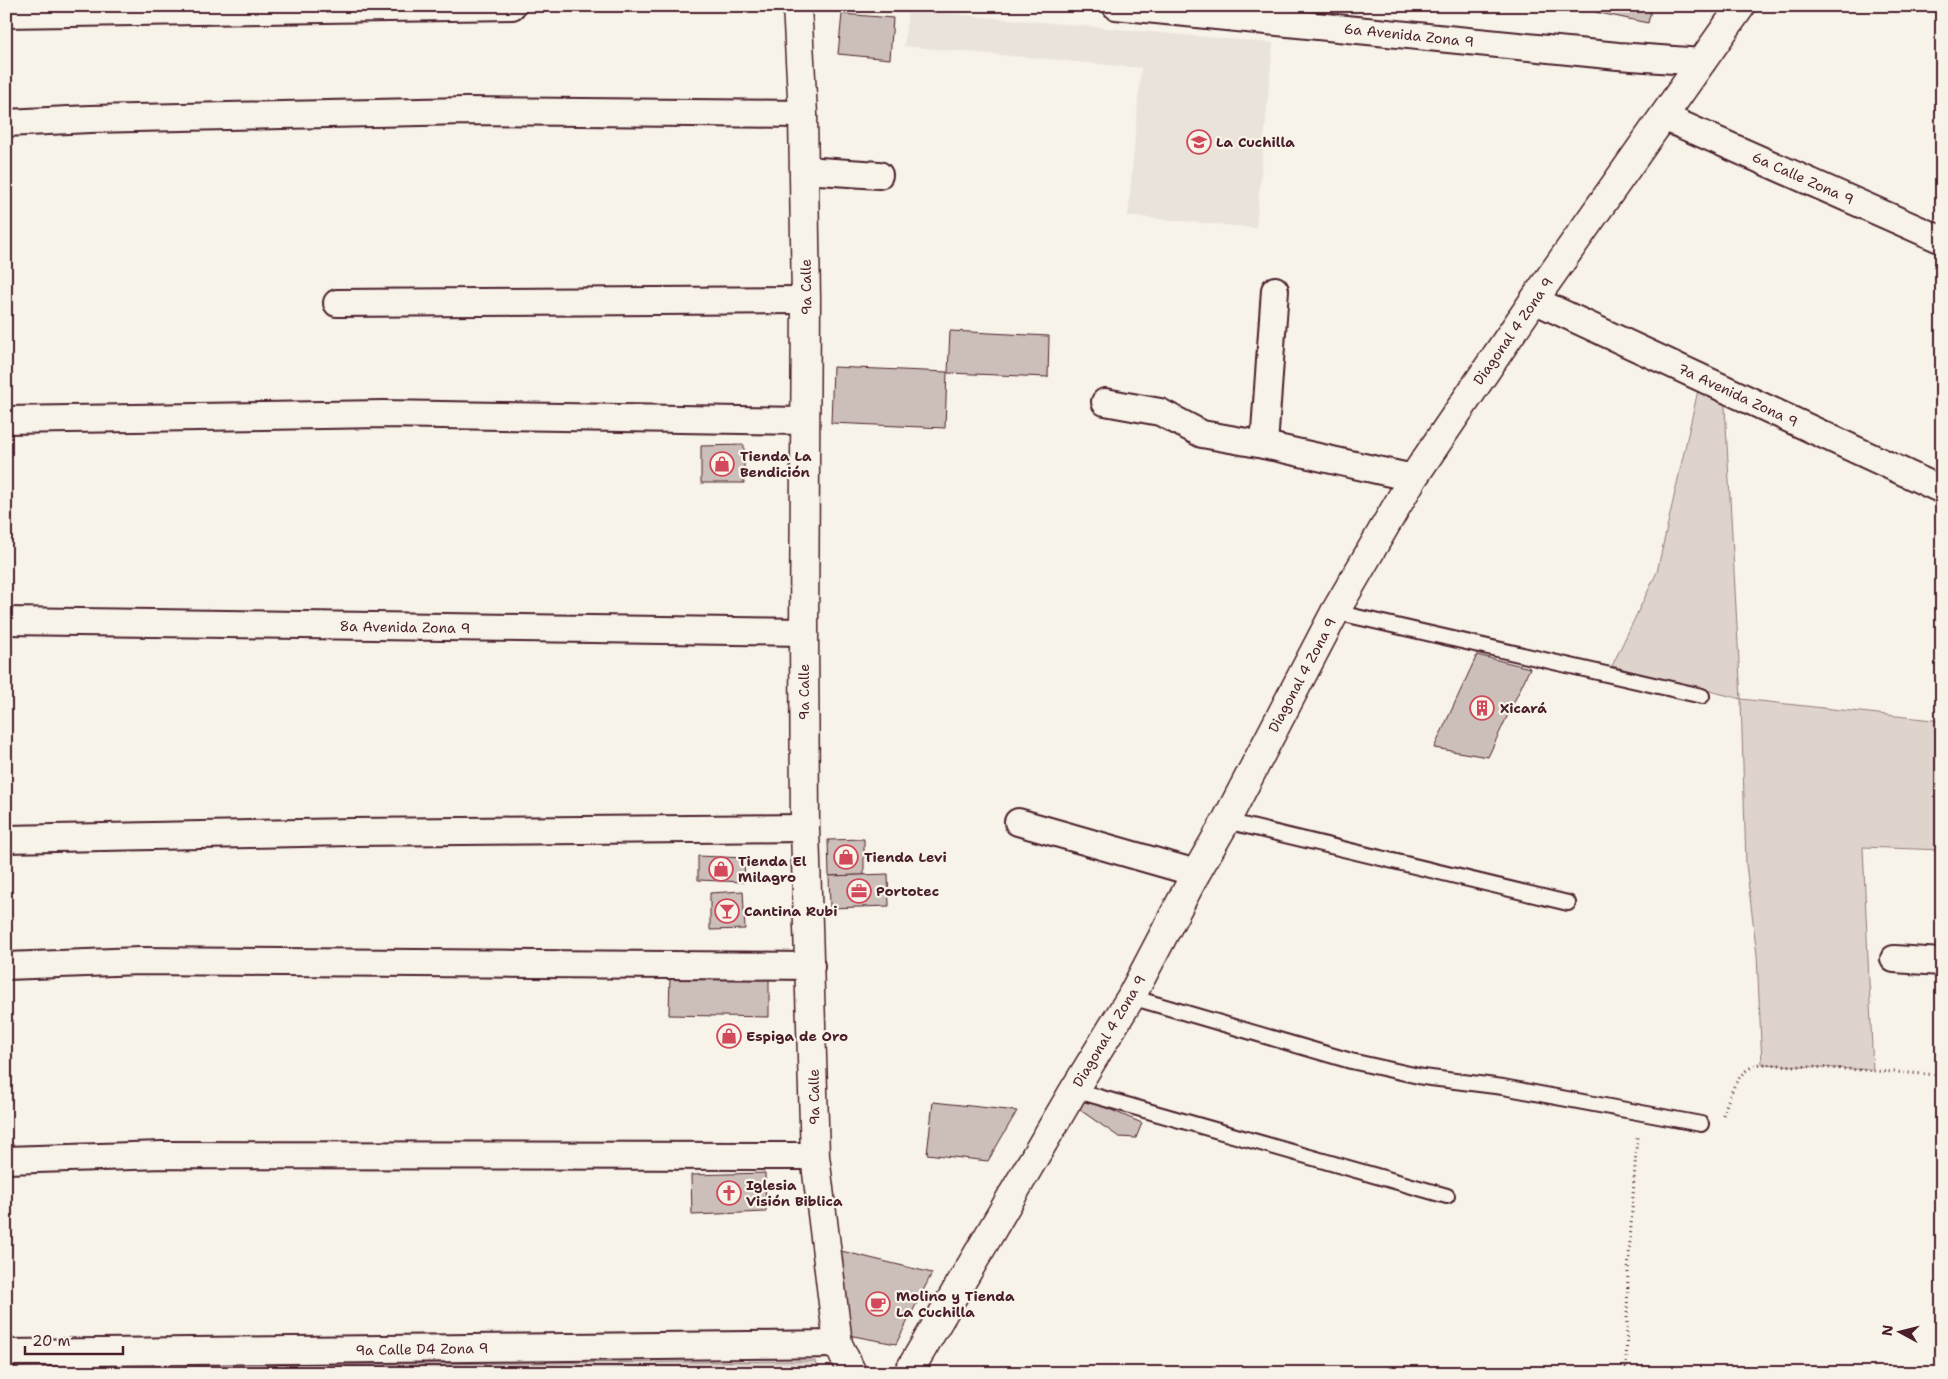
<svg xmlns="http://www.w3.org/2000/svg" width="1948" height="1379" font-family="'Shantell Sans',sans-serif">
<rect width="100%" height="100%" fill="#f7f3e8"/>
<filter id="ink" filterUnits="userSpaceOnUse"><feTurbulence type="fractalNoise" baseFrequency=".02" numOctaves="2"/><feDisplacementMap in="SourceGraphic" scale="10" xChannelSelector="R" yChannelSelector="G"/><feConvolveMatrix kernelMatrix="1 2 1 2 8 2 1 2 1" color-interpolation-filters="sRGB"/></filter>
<g filter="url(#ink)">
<path fill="#eae3da" d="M908,10L1273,43L1256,228L1128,216L1141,68L904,46Z"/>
<g fill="#ded4cc" stroke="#947a7c">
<path d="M1701,377L1724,389L1741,699L1942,721V850L1863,847L1873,1070L1762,1064L1757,955L1746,864L1741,699L1612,666L1657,572Z"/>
<path d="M815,1361L818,1373H263L262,1365Z"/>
</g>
<g fill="#ccbfb9" stroke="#4a1f2b">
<path d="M1596,6H1652L1648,23L1595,12Z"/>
<path d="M842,14L893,18L890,59L838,54Z"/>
<path d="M950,331L1049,336L1048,377L948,373Z"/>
<path d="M833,367L947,372L945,428L831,423Z"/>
<path d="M744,445V483H701V446Z"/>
<path d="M1477,655L1530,668L1488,757L1434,748Z"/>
<path d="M864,839V875L829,876L828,840Z"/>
<path d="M698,856L745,858L744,882L698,880Z"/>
<path d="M888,874L889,906L830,908L829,876Z"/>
<path d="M743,891L745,929L710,930V893Z"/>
<path d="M670,975L769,977V1017L669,1015Z"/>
<path d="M1085,1099L1142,1123L1136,1138L1119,1137L1080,1110L1078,1106Z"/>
<path d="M933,1102L1017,1111L988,1161L927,1154Z"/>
<path d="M765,1173L766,1212L692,1215L691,1175Z"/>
<path d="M829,1248L932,1273L896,1344L848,1335Z"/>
</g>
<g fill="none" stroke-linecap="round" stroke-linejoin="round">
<g stroke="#4a1f2b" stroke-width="18">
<g id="lane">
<path d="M1335,612L1702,696"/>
<path d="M1226,821L1568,903"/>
<path d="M1131,997L1351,1061L1423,1077L1503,1087L1701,1124"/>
<path d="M1074,1090L1447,1196"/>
</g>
</g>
<g stroke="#4a1f2b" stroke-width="30">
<g id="street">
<path d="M1116,6L1618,56L1702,62"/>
<path d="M6,14L512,6"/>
<path d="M1664,117L1942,240"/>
<path d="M6,123L90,119L466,111L803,114"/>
<path d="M804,170L879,175"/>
<path d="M1534,300L1942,490"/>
<path d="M337,303L806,300"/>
<path d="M1105,402L1160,412L1202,434L1264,445L1413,478"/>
<path d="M6,420L383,414L805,421"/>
<path d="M1264,445L1275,290"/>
<path d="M6,621L804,632"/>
<path d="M1018,822L1196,873"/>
<path d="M6,839L353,832L805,828"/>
<path d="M1894,959L1942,962"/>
<path d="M6,966L140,961L811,966"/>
<path d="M6,1160L163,1155L815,1156"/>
<path d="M6,1353L838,1344"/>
</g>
</g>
<g stroke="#4a1f2b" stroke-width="31">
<g id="secondary">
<path d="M797,6L803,114L806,300L804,632L805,828L815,1156L838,1344L852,1373"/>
<path d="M908,1373L1074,1090L1131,997L1196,873L1226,821L1335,612L1413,478L1534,300L1741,6"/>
</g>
</g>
<g stroke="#4a1f2b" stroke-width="3" stroke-dasharray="1 4" stroke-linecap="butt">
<path d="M1723,1115C1730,1095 1737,1067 1762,1064L1942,1075"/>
<path d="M1626,1373L1628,1271L1637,1136"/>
</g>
<use href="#lane" stroke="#f7f3e8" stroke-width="14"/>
<use href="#street" stroke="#f7f3e8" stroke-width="26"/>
<use href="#secondary" stroke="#f7f3e8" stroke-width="28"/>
</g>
</g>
<defs>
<g id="school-ring" transform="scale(1.25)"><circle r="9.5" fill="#f7f3e8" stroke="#d1495b" stroke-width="1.5"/><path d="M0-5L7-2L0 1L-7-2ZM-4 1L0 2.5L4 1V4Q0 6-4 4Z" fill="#d1495b"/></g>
<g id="shop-ring" transform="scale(1.25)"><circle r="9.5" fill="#f7f3e8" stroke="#d1495b" stroke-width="1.5"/><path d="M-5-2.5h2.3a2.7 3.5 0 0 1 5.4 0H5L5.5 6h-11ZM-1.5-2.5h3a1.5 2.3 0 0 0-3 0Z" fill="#d1495b"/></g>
<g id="building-ring" transform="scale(1.25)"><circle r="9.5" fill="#f7f3e8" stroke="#d1495b" stroke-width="1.5"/><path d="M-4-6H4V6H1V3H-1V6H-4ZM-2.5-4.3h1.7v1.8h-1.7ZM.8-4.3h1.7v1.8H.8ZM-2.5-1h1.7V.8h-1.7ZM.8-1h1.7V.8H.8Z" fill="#d1495b"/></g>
<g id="office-ring" transform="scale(1.25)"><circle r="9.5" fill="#f7f3e8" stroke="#d1495b" stroke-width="1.5"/><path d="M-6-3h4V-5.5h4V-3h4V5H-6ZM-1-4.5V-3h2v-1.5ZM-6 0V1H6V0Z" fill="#d1495b"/></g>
<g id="bar-ring" transform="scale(1.25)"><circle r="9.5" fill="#f7f3e8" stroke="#d1495b" stroke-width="1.5"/><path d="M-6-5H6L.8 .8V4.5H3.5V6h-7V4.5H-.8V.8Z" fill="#d1495b"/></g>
<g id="church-ring" transform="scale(1.25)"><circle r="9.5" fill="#f7f3e8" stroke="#d1495b" stroke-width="1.5"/><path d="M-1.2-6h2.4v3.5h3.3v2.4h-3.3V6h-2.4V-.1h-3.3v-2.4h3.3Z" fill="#d1495b"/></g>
<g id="cafe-ring" transform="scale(1.25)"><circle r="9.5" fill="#f7f3e8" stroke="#d1495b" stroke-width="1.5"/><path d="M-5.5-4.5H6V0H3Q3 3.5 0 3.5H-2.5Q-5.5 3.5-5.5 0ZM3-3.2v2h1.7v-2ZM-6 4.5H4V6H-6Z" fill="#d1495b"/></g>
</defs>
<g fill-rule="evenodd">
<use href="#school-ring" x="1199" y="142"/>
<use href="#shop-ring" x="722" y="464"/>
<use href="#building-ring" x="1482" y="708"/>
<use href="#shop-ring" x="846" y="857"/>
<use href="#shop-ring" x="721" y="869"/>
<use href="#office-ring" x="859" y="891"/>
<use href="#bar-ring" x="727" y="911"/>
<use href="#shop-ring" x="729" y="1036"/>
<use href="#church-ring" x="729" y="1193"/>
<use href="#cafe-ring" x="878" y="1304"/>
</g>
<g text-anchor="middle" stroke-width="4.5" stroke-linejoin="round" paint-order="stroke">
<g font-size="14" fill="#4a1f2b" stroke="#f7f3e8">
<text transform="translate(1409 35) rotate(6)" y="5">6a Avenida Zona 9</text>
<text transform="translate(1803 178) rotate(24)" y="5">6a Calle Zona 9</text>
<text transform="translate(806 287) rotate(-91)" y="5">9a Calle</text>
<text transform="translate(1513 331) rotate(-55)" y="5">Diagonal 4 Zona 9</text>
<text transform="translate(1738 395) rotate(25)" y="5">7a Avenida Zona 9</text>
<text transform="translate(405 627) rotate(1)" y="5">8a Avenida Zona 9</text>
<text transform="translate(1302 675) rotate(-62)" y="5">Diagonal 4 Zona 9</text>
<text transform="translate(804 692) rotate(-90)" y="5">9a Calle</text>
<text transform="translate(1109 1031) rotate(-59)" y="5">Diagonal 4 Zona 9</text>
<text transform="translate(814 1097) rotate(-91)" y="5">9a Calle</text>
<text transform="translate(422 1349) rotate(-1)" y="5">9a Calle D4 Zona 9</text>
</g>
<g font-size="14" font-weight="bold" fill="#4a1f2b" stroke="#f7f3e8" text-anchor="start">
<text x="1216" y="147">La Cuchilla</text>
<text x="740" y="461">Tienda La<tspan x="740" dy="16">Bendición</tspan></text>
<text x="1500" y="713">Xicará</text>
<text x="864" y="862">Tienda Levi</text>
<text x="738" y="866">Tienda El<tspan x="738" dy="16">Milagro</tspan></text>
<text x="876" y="896">Portotec</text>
<text x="744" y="916">Cantina Rubi</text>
<text x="746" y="1041">Espiga de Oro</text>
<text x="746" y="1190">Iglesia<tspan x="746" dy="16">Visión Biblica</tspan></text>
<text x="896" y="1301">Molino y Tienda<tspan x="896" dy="16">La Cuchilla</tspan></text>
</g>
</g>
<rect width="1948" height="1379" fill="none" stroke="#f7f3e8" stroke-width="25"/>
<rect x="12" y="12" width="1923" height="1354" fill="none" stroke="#4a1f2b" stroke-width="2" filter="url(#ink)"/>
<g transform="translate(1900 1332) rotate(277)" stroke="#f7f3e8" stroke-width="4" paint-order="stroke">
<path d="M0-4L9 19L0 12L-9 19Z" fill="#4a1f2b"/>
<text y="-8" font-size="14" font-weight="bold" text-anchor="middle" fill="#4a1f2b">N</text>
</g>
<path d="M25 1346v8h98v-8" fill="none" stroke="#4a1f2b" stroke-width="2.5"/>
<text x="32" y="1346" font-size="15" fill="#4a1f2b" stroke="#f7f3e8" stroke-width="4" paint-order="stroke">20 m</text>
</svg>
